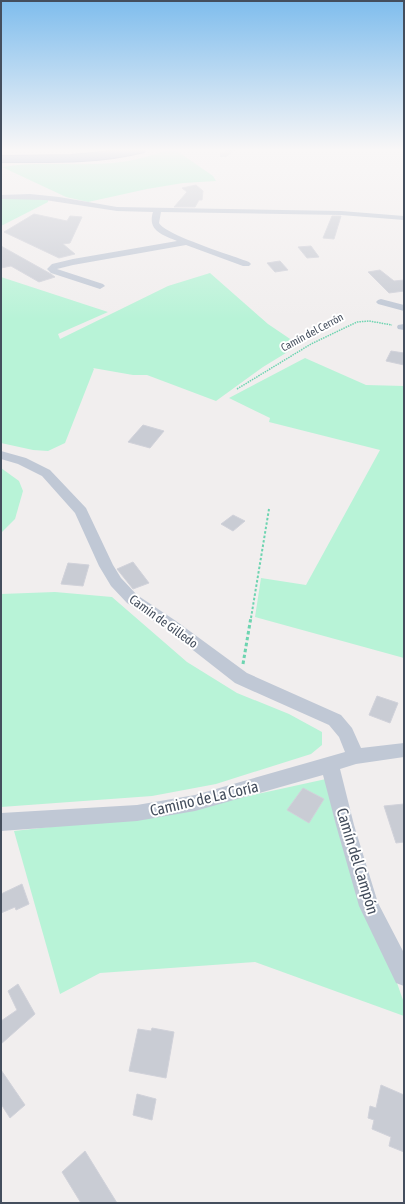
<svg xmlns="http://www.w3.org/2000/svg" width="405" height="1204" font-family="'Asap Condensed',sans-serif">
<rect width="100%" height="100%" fill="#f1eeee"/>
<g fill="#b8f3d7">
<path d="M164,151H177L213,176L216,181L183,183L147,189L88,202L66,197L2,167C31,162 62,165 92,164C116,164 141,160 164,151Z"/>
<path d="M1,199H48V202L1,226Z"/>
<path d="M210,273L268,324L299,345L263,367L216,401L147,375H133L93,368L94,369L65,443L48,451L33,450L1,443V319L4,320L1,319V277L108,312L58,334L60,339L168,286Z"/>
<path d="M305,358L366,385L404,386V658L255,617L261,578L306,585L380,450L269,422L270,418L229,398Z"/>
<path d="M1,468L19,481L23,491L15,519L1,533Z"/>
<path d="M55,592L112,597L187,662L237,693L289,714L322,732V745L311,754L216,784L152,796L1,807V594Z"/>
<path d="M326,779L404,1003V1016L255,962L100,973L60,994L14,831L167,814Z"/>
</g>
<g fill="#c9ccd4" stroke="#d1d2da">
<path d="M196,185L203,191L202,200H199L195,207H174L187,192L182,188Z"/>
<path d="M34,214L67,221L70,216L82,217L70,243L63,244L75,254L59,258L4,232Z"/>
<path d="M332,216H341L334,239L323,238Z"/>
<path d="M1,246L51,274L55,277L39,282L11,266L1,268Z"/>
<path d="M311,246L319,257L307,258L298,247Z"/>
<path d="M280,261L288,270L275,272L267,263Z"/>
<path d="M380,270L394,281L404,280V291L389,293L368,272Z"/>
<path d="M391,351L404,353V365L386,361Z"/>
<path d="M143,425L164,431L150,448L128,442Z"/>
<path d="M233,515L245,521L233,531L221,524Z"/>
<path d="M133,562L149,583L133,589L117,569Z"/>
<path d="M68,563L89,565L83,586L61,584Z"/>
<path d="M377,696L398,703L390,723L369,715Z"/>
<path d="M303,788L324,799L309,823L287,810Z"/>
<path d="M404,804V842L396,843L384,806Z"/>
<path d="M22,884L29,904L16,910L15,907L1,913V894Z"/>
<path d="M18,984L35,1014L1,1044V1021L17,1010L8,991Z"/>
<path d="M152,1028L174,1032L166,1078L129,1071L138,1029L151,1031Z"/>
<path d="M1,1070L25,1105L10,1118L1,1104Z"/>
<path d="M381,1085L404,1095V1152L389,1146L391,1137L372,1129L374,1120L368,1118L370,1106L376,1108Z"/>
<path d="M137,1094L156,1099L152,1120L133,1115Z"/>
<path d="M85,1151L117,1203H81L62,1172Z"/>
</g>
<g fill="none" stroke-linecap="round" stroke-linejoin="round">
<g stroke="#6c81ad" stroke-width="2">
<path id="highway" d="M124,150H145L144,152C97,164 49,162 1,162V156L71,155Z"/>
</g>
<path stroke="#6dd4b0" stroke-width="1.5" stroke-dasharray="1.5 1" stroke-linecap="butt" d="M237,389L311,344L357,322L369,321L392,325"/>
<path stroke="#6dd4b0" stroke-width="2" stroke-dasharray="2.5 2" stroke-linecap="butt" d="M251,618L269,509"/>
<path stroke="#6dd4b0" stroke-width="3" stroke-dasharray="3.5 2.5" stroke-linecap="butt" d="M243,664L251,617"/>
<g fill="#c0c8d5" fill-rule="evenodd">
<path d="M227,150H236L226,157H220V153Z"/>
<path d="M30,194L59,197L117,207L341,211L404,216V220L341,215L161,212L159,223C165,235 234,256 249,262L251,264L249,266H243L186,245L73,265L57,269L103,284L105,286L100,289L51,273L47,269L52,264L73,259L177,241C163,235 147,231 153,212L117,211L45,200L1,199V195Z"/>
<path d="M381,299L404,305V311L378,304L376,302L378,300Z"/>
<path d="M404,324V330L398,329L397,327L398,325Z"/>
<path d="M1,451L26,458L50,470L86,508L113,565L121,578L137,595L176,621L247,673L341,715L352,728L361,748L404,743V757L356,764L340,769L354,825L378,903L404,953V986L396,983L359,906L336,825L323,775L195,811L137,821L1,831V813L137,805L195,795L345,752L339,737L329,725L235,683L166,629L127,603L111,586L99,566L75,513L42,476L18,464L1,459Z"/>
</g>
<use href="#highway" fill="#8197c2" fill-rule="evenodd"/>
</g>
<linearGradient id="sky" x2="0" y2="1"><stop stop-color="#7fbded"/><stop offset="0.47" stop-color="#f9f7f7"/><stop offset="1" stop-color="#f9f7f7" stop-opacity="0"/></linearGradient>
<rect width="405" height="319" fill="url(#sky)"/>
<g text-anchor="middle" stroke-width="4" stroke-linejoin="round" paint-order="stroke">
<g font-size="11" fill="#444e5d" stroke="#fff">
<text transform="translate(312 332) rotate(-28)" y="4">Camín del Cerrón</text>
</g>
<g font-size="13" fill="#444e5d" stroke="#fff">
<text transform="translate(164 621) rotate(36)" y="5">Camín de Gilledo</text>
</g>
<g font-size="16" fill="#444e5d" stroke="#fff">
<text transform="translate(204 798) rotate(-13)" y="6">Camino de La Coría</text>
<text transform="translate(358 861) rotate(73)" y="6">Camín del Campón</text>
</g>
</g>
<rect width="405" height="1204" fill="none" stroke="#444e5d" stroke-width="4"/>
</svg>
